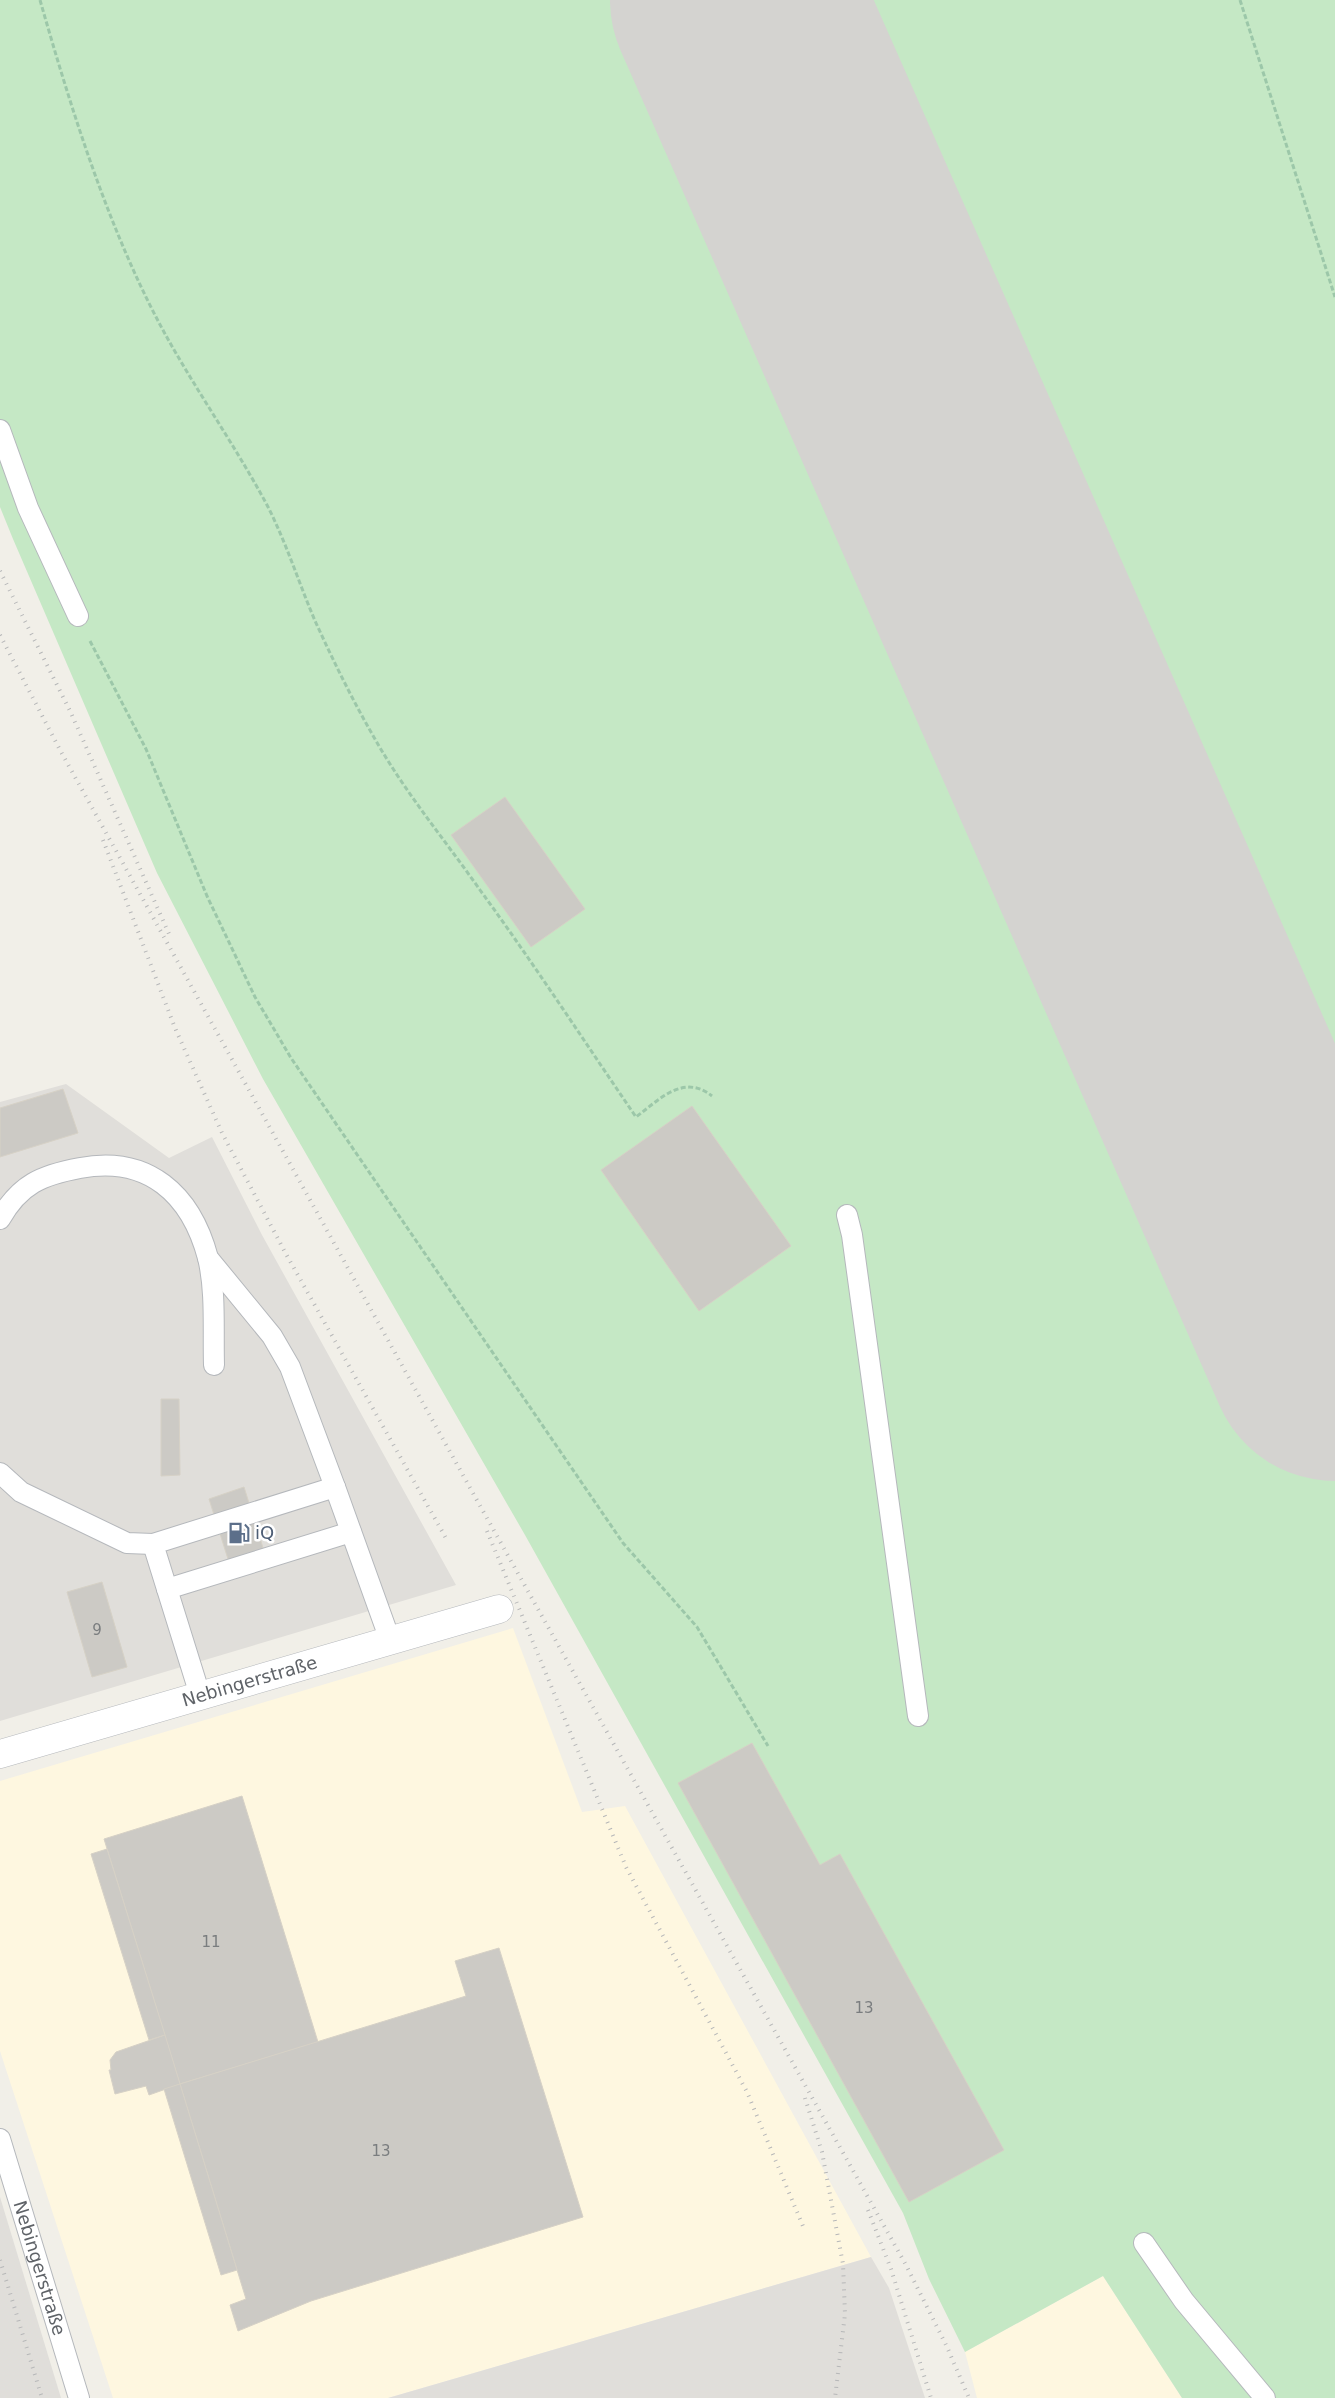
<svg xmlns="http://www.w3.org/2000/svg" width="1335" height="2398" font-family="'DejaVu Sans',sans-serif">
<rect width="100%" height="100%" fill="#f1efe8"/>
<g fill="#fef7e0">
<path d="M513,1628L582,1812L625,1806L871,2257L388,2398H113L0,2051V1781Z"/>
<path d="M1103,2276L1182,2398H977L965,2352Z"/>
</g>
<g fill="#e0deda">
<path d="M66,1084L169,1158L212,1137L262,1235L456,1585L0,1721V1102Z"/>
<path d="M0,2197L61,2398H0Z"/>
<path d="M871,2257L889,2288L925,2398H388Z"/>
</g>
<path fill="#c5e8c5" d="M0,0H1335V2398H1182L1103,2276L965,2352L929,2279L903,2213L525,1535L263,1079L157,873L13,539L0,507Z"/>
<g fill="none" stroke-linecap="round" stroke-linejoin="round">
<path stroke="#d4d3d0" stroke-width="252" d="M736,0L1335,1355"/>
</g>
<g fill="#cccac5" stroke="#d6d1c6">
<path d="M505,797L585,909L531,947L451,835Z"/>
<path d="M63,1089L78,1133L0,1157V1108Z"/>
<path d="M692,1106L791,1246L699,1311L601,1170Z"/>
<path d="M161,1399H179L180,1475L161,1476Z"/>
<path d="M244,1487L269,1567L234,1578L209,1499Z"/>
<path d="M102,1582L127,1667L92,1677L67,1592Z"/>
<path d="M752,1743L820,1865L840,1854L1004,2150L909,2202L678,1783Z"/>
<path d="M242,1796L318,2042L180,2084L104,1839Z"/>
<path d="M107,1849L165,2035L149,2040L91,1854Z"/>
<path d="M499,1948L583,2217L311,2301L238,2331L230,2305L246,2299L180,2084L466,1996L455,1961Z"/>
<path d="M165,2035L180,2084L149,2095L146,2086L115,2094L109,2070H111L110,2060L116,2052Z"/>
<path d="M180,2084L237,2270L221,2275L164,2089Z"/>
</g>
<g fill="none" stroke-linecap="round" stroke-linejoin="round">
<g stroke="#b5b8bc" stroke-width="22">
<g id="lane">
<path d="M0,430L28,508L78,616"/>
<path d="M847,1215L852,1235L918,1716"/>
<path d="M0,1219C20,1184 42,1175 80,1168C148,1155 191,1194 208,1258C216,1291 213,1330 214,1365"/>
<path d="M208,1258L272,1336L290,1367L335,1487"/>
<path d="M0,1473L21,1492L127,1543L153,1544"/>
<path d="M167,1589L351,1532"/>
<path d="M200,1695L153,1544L335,1487L390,1640"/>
<path id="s1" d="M0,2139L79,2398"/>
<path d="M1144,2243L1184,2301L1265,2398"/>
</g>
</g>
<g stroke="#b5b8bc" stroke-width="29">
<g id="street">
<path id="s2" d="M0,1754L499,1609"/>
</g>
</g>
<g stroke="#9cc7a9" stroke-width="3" stroke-dasharray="5 2.5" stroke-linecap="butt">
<path d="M40,0C72,112 111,238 169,341C200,396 237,449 267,505C287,544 299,584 316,623C333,660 351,697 371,732C403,790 442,836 480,890C534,964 584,1041 636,1117C659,1100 683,1073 712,1096"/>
<path d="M1240,0L1335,297"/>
<path d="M90,641L146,749L207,896L255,997L291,1058L623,1543L697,1627L768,1746"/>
</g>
<use href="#lane" stroke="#fff" stroke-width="20"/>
<use href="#street" stroke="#fff" stroke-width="28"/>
<g stroke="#b6b7b8" stroke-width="4" stroke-dasharray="1 6" stroke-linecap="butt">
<path d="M0,571L71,713L169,934"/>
<path d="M0,635L60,750L474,1495L906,2265L947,2347L969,2398"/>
<path d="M103,840L175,1028L222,1133L286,1254L447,1540"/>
<path d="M487,1531L626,1867L747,2092L805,2231"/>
<path d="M805,2098L822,2152L843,2264L845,2314L835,2398"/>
<path d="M868,2210L891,2269L931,2398"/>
<path d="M0,2260L42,2398"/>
</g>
</g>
<defs>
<g id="fuel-bare" transform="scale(1.725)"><path d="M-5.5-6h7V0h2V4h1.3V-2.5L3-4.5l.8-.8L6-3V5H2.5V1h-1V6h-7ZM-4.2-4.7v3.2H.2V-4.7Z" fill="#5c6f8a" stroke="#fff" stroke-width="2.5" paint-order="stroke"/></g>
</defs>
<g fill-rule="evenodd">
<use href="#fuel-bare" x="239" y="1533"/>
</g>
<g text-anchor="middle" stroke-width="5" stroke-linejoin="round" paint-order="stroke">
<g font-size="15" fill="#7a7d7f">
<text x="97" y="1635">9</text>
<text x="211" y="1947">11</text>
<text x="864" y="2013">13</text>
<text x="381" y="2156">13</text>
</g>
<g font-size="18" fill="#4e5e75" stroke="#fff" text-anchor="start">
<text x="255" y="1539">iQ</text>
</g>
<g font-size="18" fill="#5f6368" stroke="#fff">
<text dy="6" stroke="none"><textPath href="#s2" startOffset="260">Nebingerstraße</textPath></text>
<text dy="6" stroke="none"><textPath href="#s1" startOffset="135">Nebingerstraße</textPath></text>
</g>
</g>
</svg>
